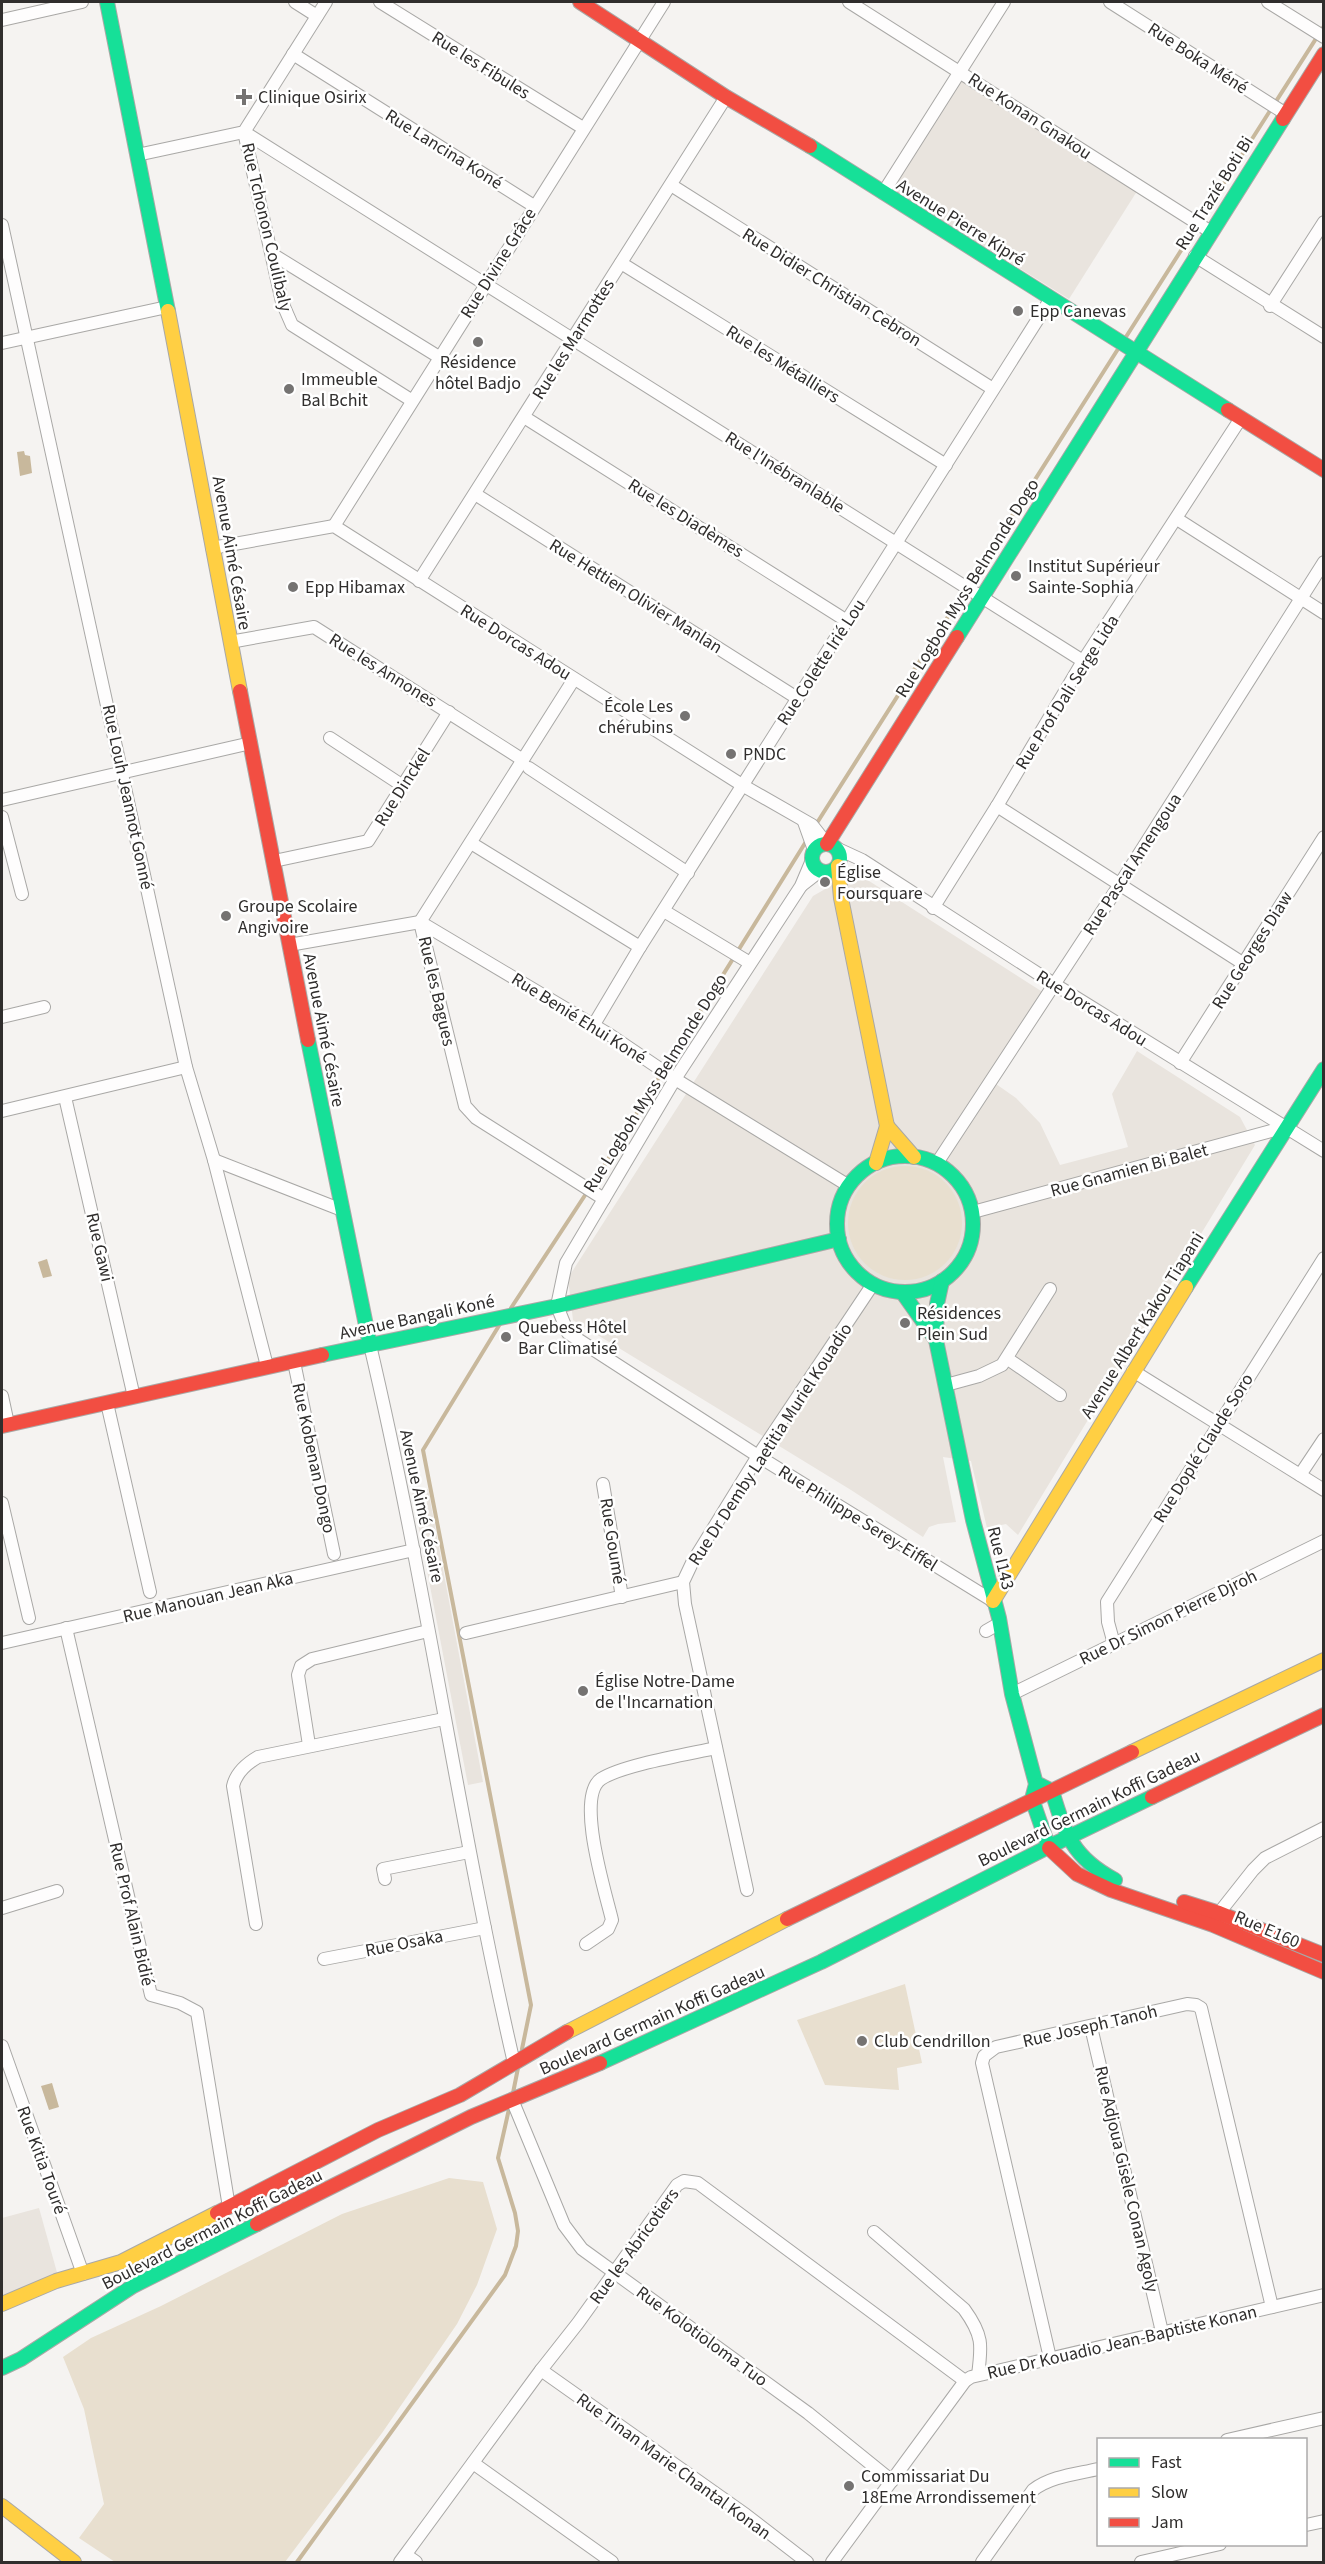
<svg xmlns="http://www.w3.org/2000/svg" width="1325" height="2564" font-family="'Source Sans 3',sans-serif">
<rect width="100%" height="100%" fill="#f5f3f1"/>
<g fill="#e9e4de">
<path d="M962,78L1139,188L1069,299L892,189Z"/>
<path d="M855,872L1052,998L996,1084L1016,1098L1040,1123L1060,1165L1128,1147L1112,1094L1137,1051L1240,1117L1255,1145L1018,1535L1006,1524L987,1528L971,1461L943,1457L956,1522L938,1524L929,1527L923,1537L851,1490L573,1320L568,1278L813,896Z"/>
<path d="M428,1489L483,1782L468,1785L412,1492Z"/>
<path d="M39,2208L58,2276L2,2299V2218Z"/>
</g>
<g fill="#e8dfcf">
<circle cx="905" cy="1223" r="57"/>
<path d="M905,1984L922,2063L897,2068L899,2090L825,2085L797,2020Z"/>
<path d="M449,2178L483,2182L497,2229L477,2285L457,2324L382,2433L285,2562H115L79,2538L104,2504L84,2409L63,2357L91,2338L161,2306L342,2214Z"/>
</g>
<g fill="#c8b89c">
<path d="M24,451L25,455L30,456L32,473L20,476L17,452Z"/>
<path d="M47,1259L52,1276L43,1278L38,1262Z"/>
<path d="M52,2083L59,2107L49,2110L41,2086Z"/>
</g>
<g fill="none" stroke-linecap="round" stroke-linejoin="round">
<g stroke="#c8b89c" stroke-width="4">
<path d="M1124,340L1324,26"/>
<path d="M815,826L1118,349"/>
<path d="M511,1308L597,1177L807,840"/>
<path d="M500,1324L423,1450L531,2005L522,2049"/>
<path d="M513,2093L518,2068"/>
<path d="M297,2562L505,2275L516,2246L518,2231L515,2213L498,2158L509,2109"/>
</g>
<g stroke="#a9a8a6" stroke-width="14">
<g id="street">
<path d="M295,2L317,16"/>
<path d="M380,2L583,128"/>
<path d="M849,2L1211,232"/>
<path d="M1110,2L1286,114"/>
<path d="M1268,2L1324,37"/>
<path d="M2,20L82,2"/>
<path d="M293,54L534,206"/>
<path d="M244,132L1083,661"/>
<path d="M244,132L282,302L292,325L411,400"/>
<path d="M137,155L244,132L326,2"/>
<path d="M671,185L993,389"/>
<path d="M883,193L1004,2"/>
<path d="M2,225L186,1067L214,1160L267,1366"/>
<path d="M272,254L439,357"/>
<path d="M1195,256L1324,337"/>
<path d="M621,263L946,465"/>
<path d="M1270,306L1324,222"/>
<path d="M2,343L167,307"/>
<path d="M524,417L847,621"/>
<path d="M475,494L797,698"/>
<path d="M1177,519L1324,613"/>
<path d="M334,526L664,2"/>
<path d="M212,548L334,526L742,785L812,825L827,844"/>
<path d="M419,581L726,97"/>
<path d="M230,642L314,627L523,760"/>
<path d="M574,679L420,922L465,1106L476,1118L604,1199"/>
<path d="M330,738L403,786"/>
<path d="M529,768L688,873"/>
<path d="M2,800L251,743"/>
<path d="M997,806L1244,964"/>
<path d="M2,817L22,894"/>
<path d="M804,822L814,850"/>
<path d="M471,843L640,947"/>
<path d="M836,848L862,860L1054,984L1324,1151"/>
<path d="M812,860L801,886L675,1079L566,1263L557,1306L568,1333L758,1456L993,1601"/>
<path d="M274,861L368,841L449,712"/>
<path d="M802,885L820,871"/>
<path d="M933,908L997,806L1083,661L1241,418"/>
<path d="M664,911L750,963"/>
<path d="M289,945L420,922L610,1035L675,1079L849,1186"/>
<path d="M2,1017L44,1007"/>
<path d="M593,1026L640,947L1050,300"/>
<path d="M1180,1063L1324,837"/>
<path d="M65,1097L134,1397"/>
<path d="M2,1111L186,1067"/>
<path d="M214,1160L342,1210"/>
<path d="M937,1163L1120,884L1324,562"/>
<path d="M973,1212L1286,1127"/>
<path d="M370,1345C426,1583 459,1825 514,2063"/>
<path d="M1008,1359L1060,1395"/>
<path d="M294,1362L334,1554"/>
<path d="M1133,1371L1324,1490"/>
<path d="M946,1385L979,1376L1002,1365L1050,1289"/>
<path d="M2,1396L8,1424"/>
<path d="M107,1403L150,1592"/>
<path d="M1300,1475L1324,1439"/>
<path d="M603,1484L622,1597"/>
<path d="M2,1503L29,1618"/>
<path d="M66,1628L151,1995L180,2003L197,2012L229,2207"/>
<path d="M986,1631L1000,1623"/>
<path d="M466,1633L683,1582"/>
<path d="M2,1643L414,1550"/>
<path d="M1114,1644L1108,1622L1107,1602L1324,1258"/>
<path d="M1012,1694L1324,1541"/>
<path d="M309,1745L298,1675L301,1666L312,1659L428,1631"/>
<path d="M385,1879L383,1869L469,1852"/>
<path d="M747,1890L685,1604L683,1582L692,1563L758,1456L873,1284"/>
<path d="M2,1908L57,1891"/>
<path d="M1219,1913L1253,1870L1265,1858L1324,1828"/>
<path d="M256,1924L233,1786C236,1773 246,1764 258,1757L444,1719"/>
<path d="M586,1944L608,1929L612,1920C606,1894 575,1797 601,1779C622,1765 689,1754 716,1748"/>
<path d="M324,1959L485,1928"/>
<path d="M1091,2027L1162,2332"/>
<path d="M2,2046L83,2274"/>
<path d="M513,2102L564,2225L582,2249L808,2413L892,2481"/>
<path d="M874,2232L964,2309C983,2335 982,2345 978,2375"/>
<path d="M1050,2358L982,2063L984,2056L996,2047L1187,2004L1196,2005L1201,2008L1272,2307"/>
<path d="M541,2370L746,2515L807,2562"/>
<path d="M1227,2440L1324,2418"/>
<path d="M473,2463L612,2562"/>
<path d="M1306,2525L1324,2521"/>
<path d="M406,2555L416,2562"/>
<path d="M400,2562L541,2370L578,2323L677,2185L684,2181L698,2183L965,2381"/>
<path d="M832,2562L965,2381L971,2377L1324,2295"/>
<path d="M982,2562L1033,2490C1051,2476 1077,2474 1098,2469"/>
<path d="M1141,2562L1220,2544"/>
</g>
</g>
<g stroke="#a9a8a6" stroke-width="16">
<g id="fast">
<path d="M107,2L168,311"/>
<path d="M810,146L1228,410"/>
<path d="M957,637L1283,119"/>
<circle cx="826" cy="858" r="14"/>
<path d="M308,1040L370,1345"/>
<circle cx="905" cy="1224" r="68"/>
<path d="M942,1281L937,1304L936,1340L973,1520L999,1618L1012,1694L1036,1784L1032,1799L1049,1848"/>
<path d="M1186,1287L1324,1069"/>
<path d="M902,1292L936,1340"/>
<path d="M322,1355L557,1306L839,1239"/>
<path d="M1040,1785L1052,1791C1065,1834 1073,1858 1115,1880"/>
<path d="M600,2063L821,1962L1048,1847L1152,1797"/>
<path d="M2,2368L21,2359L133,2286L257,2224"/>
</g>
</g>
<g stroke="#a9a8a6" stroke-width="16">
<g id="slow">
<path d="M168,311L240,691"/>
<path d="M838,866L841,898L887,1126L876,1163"/>
<path d="M887,1126L914,1157"/>
<path d="M993,1601L1186,1287"/>
<path d="M1132,1752L1324,1660"/>
<path d="M567,2032L787,1919"/>
<path d="M2,2304L56,2281L121,2262L217,2213"/>
<path d="M2,2506L74,2562"/>
</g>
</g>
<g stroke="#a9a8a6" stroke-width="16">
<g id="jam">
<path d="M580,2L726,97L810,146"/>
<path d="M1283,119L1324,54"/>
<path d="M1228,410L1324,470"/>
<path d="M240,691L308,1040"/>
<path d="M827,844L957,637"/>
<path d="M2,1426L322,1355"/>
<path d="M1152,1797L1324,1715"/>
<path d="M1049,1848L1077,1874L1111,1890L1213,1925L1324,1972"/>
<path d="M1184,1902L1219,1913L1324,1955"/>
<path d="M787,1919L1132,1752"/>
<path d="M217,2213L378,2130L460,2095L567,2032"/>
<path d="M257,2224L471,2117L600,2063"/>
</g>
</g>
<use href="#street" stroke="#fefdfd" stroke-width="12"/>
<use href="#fast" stroke="#16e098" stroke-width="14"/>
<use href="#slow" stroke="#ffcf43" stroke-width="14"/>
<use href="#jam" stroke="#f24e42" stroke-width="14"/>
</g>
<g fill="#757372" stroke="#fff" stroke-width="2">
<path d="M241 88h6v6h6v6h-6v6h-6v-6h-6v-6h6z"/>
<circle cx="1018" cy="311" r="6"/>
<circle cx="478" cy="342" r="6"/>
<circle cx="289" cy="389" r="6"/>
<circle cx="1016" cy="576" r="6"/>
<circle cx="293" cy="587" r="6"/>
<circle cx="685" cy="716" r="6"/>
<circle cx="731" cy="754" r="6"/>
<circle cx="825" cy="882" r="6"/>
<circle cx="226" cy="916" r="6"/>
<circle cx="905" cy="1323" r="6"/>
<circle cx="506" cy="1337" r="6"/>
<circle cx="583" cy="1691" r="6"/>
<circle cx="862" cy="2041" r="6"/>
<circle cx="849" cy="2486" r="6"/>
</g>
<g text-anchor="middle" stroke-width="5" stroke-linejoin="round" paint-order="stroke">
<g font-size="18" fill="#302e2d" stroke="#fff">
<text transform="translate(1198 58) rotate(33)" y="6">Rue Boka Méné</text>
<text transform="translate(481 65) rotate(32)" y="6">Rue les Fibules</text>
<text transform="translate(1030 116) rotate(33)" y="6">Rue Konan Gnakou</text>
<text transform="translate(444 149) rotate(32)" y="6">Rue Lancina Koné</text>
<text transform="translate(1214 193) rotate(-58)" y="6">Rue Trazié Boti Bi</text>
<text transform="translate(961 222) rotate(32)" y="6">Avenue Pierre Kipré</text>
<text transform="translate(267 227) rotate(77)" y="6">Rue Tchonon Coulibaly</text>
<text transform="translate(498 263) rotate(-58)" y="6">Rue Divine Grâce</text>
<text transform="translate(832 287) rotate(32)" y="6">Rue Didier Christian Cebron</text>
<text transform="translate(573 339) rotate(-58)" y="6">Rue les Marmottes</text>
<text transform="translate(783 364) rotate(32)" y="6">Rue les Métalliers</text>
<text transform="translate(785 472) rotate(32)" y="6">Rue l'Inébranlable</text>
<text transform="translate(686 518) rotate(32)" y="6">Rue les Diadèmes</text>
<text transform="translate(232 553) rotate(80)" y="6">Avenue Aimé Césaire</text>
<text transform="translate(967 588) rotate(-58)" y="6">Rue Logboh Myss Belmonde Dogo</text>
<text transform="translate(636 596) rotate(32)" y="6">Rue Hettien Olivier Manlan</text>
<text transform="translate(516 642) rotate(32)" y="6">Rue Dorcas Adou</text>
<text transform="translate(821 662) rotate(-57)" y="6">Rue Colette Irié Lou</text>
<text transform="translate(383 670) rotate(32)" y="6">Rue les Annones</text>
<text transform="translate(1067 692) rotate(-58)" y="6">Rue Prof Dali Serge Lida</text>
<text transform="translate(402 787) rotate(-58)" y="6">Rue Dinckel</text>
<text transform="translate(128 797) rotate(78)" y="6">Rue Louh Jeannot Gonné</text>
<text transform="translate(1132 864) rotate(-57)" y="6">Rue Pascal Amengoua</text>
<text transform="translate(1252 950) rotate(-58)" y="6">Rue Georges Diaw</text>
<text transform="translate(437 991) rotate(77)" y="6">Rue les Bagues</text>
<text transform="translate(1092 1008) rotate(32)" y="6">Rue Dorcas Adou</text>
<text transform="translate(579 1018) rotate(32)" y="6">Rue Benié Ehui Koné</text>
<text transform="translate(324 1030) rotate(79)" y="6">Avenue Aimé Césaire</text>
<text transform="translate(655 1083) rotate(-58)" y="6">Rue Logboh Myss Belmonde Dogo</text>
<text transform="translate(1129 1170) rotate(-15)" y="6">Rue Gnamien Bi Balet</text>
<text transform="translate(100 1247) rotate(77)" y="6">Rue Gawi</text>
<text transform="translate(417 1317) rotate(-12)" y="6">Avenue Bangali Koné</text>
<text transform="translate(1142 1325) rotate(-58)" y="6">Avenue Albert Kakou Tiapani</text>
<text transform="translate(770 1444) rotate(-57)" y="6">Rue Dr Demby Laetitia Muriel Kouadio</text>
<text transform="translate(1203 1448) rotate(-58)" y="6">Rue Doplé Claude Soro</text>
<text transform="translate(314 1458) rotate(78)" y="6">Rue Kobenan Dongo</text>
<text transform="translate(422 1506) rotate(78)" y="6">Avenue Aimé Césaire</text>
<text transform="translate(858 1518) rotate(32)" y="6">Rue Philippe Serey-Eiffel</text>
<text transform="translate(613 1541) rotate(81)" y="6">Rue Goumé</text>
<text transform="translate(1001 1558) rotate(76)" y="6">Rue I143</text>
<text transform="translate(208 1597) rotate(-13)" y="6">Rue Manouan Jean Aka</text>
<text transform="translate(1168 1617) rotate(-26)" y="6">Rue Dr Simon Pierre Djroh</text>
<text transform="translate(1089 1808) rotate(-26)" y="6">Boulevard Germain Koffi Gadeau</text>
<text transform="translate(132 1914) rotate(77)" y="6">Rue Prof Alain Bidié</text>
<text transform="translate(1267 1929) rotate(23)" y="6">Rue E160</text>
<text transform="translate(404 1943) rotate(-11)" y="6">Rue Osaka</text>
<text transform="translate(652 2020) rotate(-24)" y="6">Boulevard Germain Koffi Gadeau</text>
<text transform="translate(1090 2026) rotate(-13)" y="6">Rue Joseph Tanoh</text>
<text transform="translate(42 2160) rotate(70)" y="6">Rue Kitia Touré</text>
<text transform="translate(1127 2179) rotate(77)" y="6">Rue Adjoua Gisèle Conan Agoly</text>
<text transform="translate(212 2229) rotate(-27)" y="6">Boulevard Germain Koffi Gadeau</text>
<text transform="translate(634 2246) rotate(-54)" y="6">Rue les Abricotiers</text>
<text transform="translate(702 2336) rotate(36)" y="6">Rue Kolotioloma Tuo</text>
<text transform="translate(1122 2342) rotate(-13)" y="6">Rue Dr Kouadio Jean-Baptiste Konan</text>
<text transform="translate(674 2466) rotate(36)" y="6">Rue Tinan Marie Chantal Konan</text>
</g>
<g font-size="18" fill="#302e2d" stroke="#fff" text-anchor="start">
<text x="258" y="103">Clinique Osirix</text>
<text x="1030" y="317">Epp Canevas</text>
<text x="478" y="368" text-anchor="middle">Résidence<tspan x="478" dy="21">hôtel Badjo</tspan></text>
<text x="301" y="385">Immeuble<tspan x="301" dy="21">Bal Bchit</tspan></text>
<text x="1028" y="572">Institut Supérieur<tspan x="1028" dy="21">Sainte-Sophia</tspan></text>
<text x="305" y="593">Epp Hibamax</text>
<text x="673" y="712" text-anchor="end">École Les<tspan x="673" dy="21">chérubins</tspan></text>
<text x="743" y="760">PNDC</text>
<text x="837" y="878">Église<tspan x="837" dy="21">Foursquare</tspan></text>
<text x="238" y="912">Groupe Scolaire<tspan x="238" dy="21">Angivoire</tspan></text>
<text x="917" y="1319">Résidences<tspan x="917" dy="21">Plein Sud</tspan></text>
<text x="518" y="1333">Quebess Hôtel<tspan x="518" dy="21">Bar Climatisé</tspan></text>
<text x="595" y="1687">Église Notre-Dame<tspan x="595" dy="21">de l'Incarnation</tspan></text>
<text x="874" y="2047">Club Cendrillon</text>
<text x="861" y="2482">Commissariat Du<tspan x="861" dy="21">18Eme Arrondissement</tspan></text>
</g>
</g>
<rect width="1325" height="2564" fill="none" stroke="#302e2d" stroke-width="6"/>
<rect x="1097" y="2438" width="210" height="108" fill="#ffffff" stroke="#acabab" stroke-width="1.5"/>
<rect x="1109" y="2458" width="30" height="9" fill="#16e098" stroke="#acabab" stroke-width="1.5"/>
<text x="1151" y="2468" font-size="18" fill="#302e2d">Fast</text>
<rect x="1109" y="2488" width="30" height="9" fill="#ffcf43" stroke="#acabab" stroke-width="1.5"/>
<text x="1151" y="2498" font-size="18" fill="#302e2d">Slow</text>
<rect x="1109" y="2518" width="30" height="9" fill="#f24e42" stroke="#acabab" stroke-width="1.5"/>
<text x="1151" y="2528" font-size="18" fill="#302e2d">Jam</text>
</svg>
